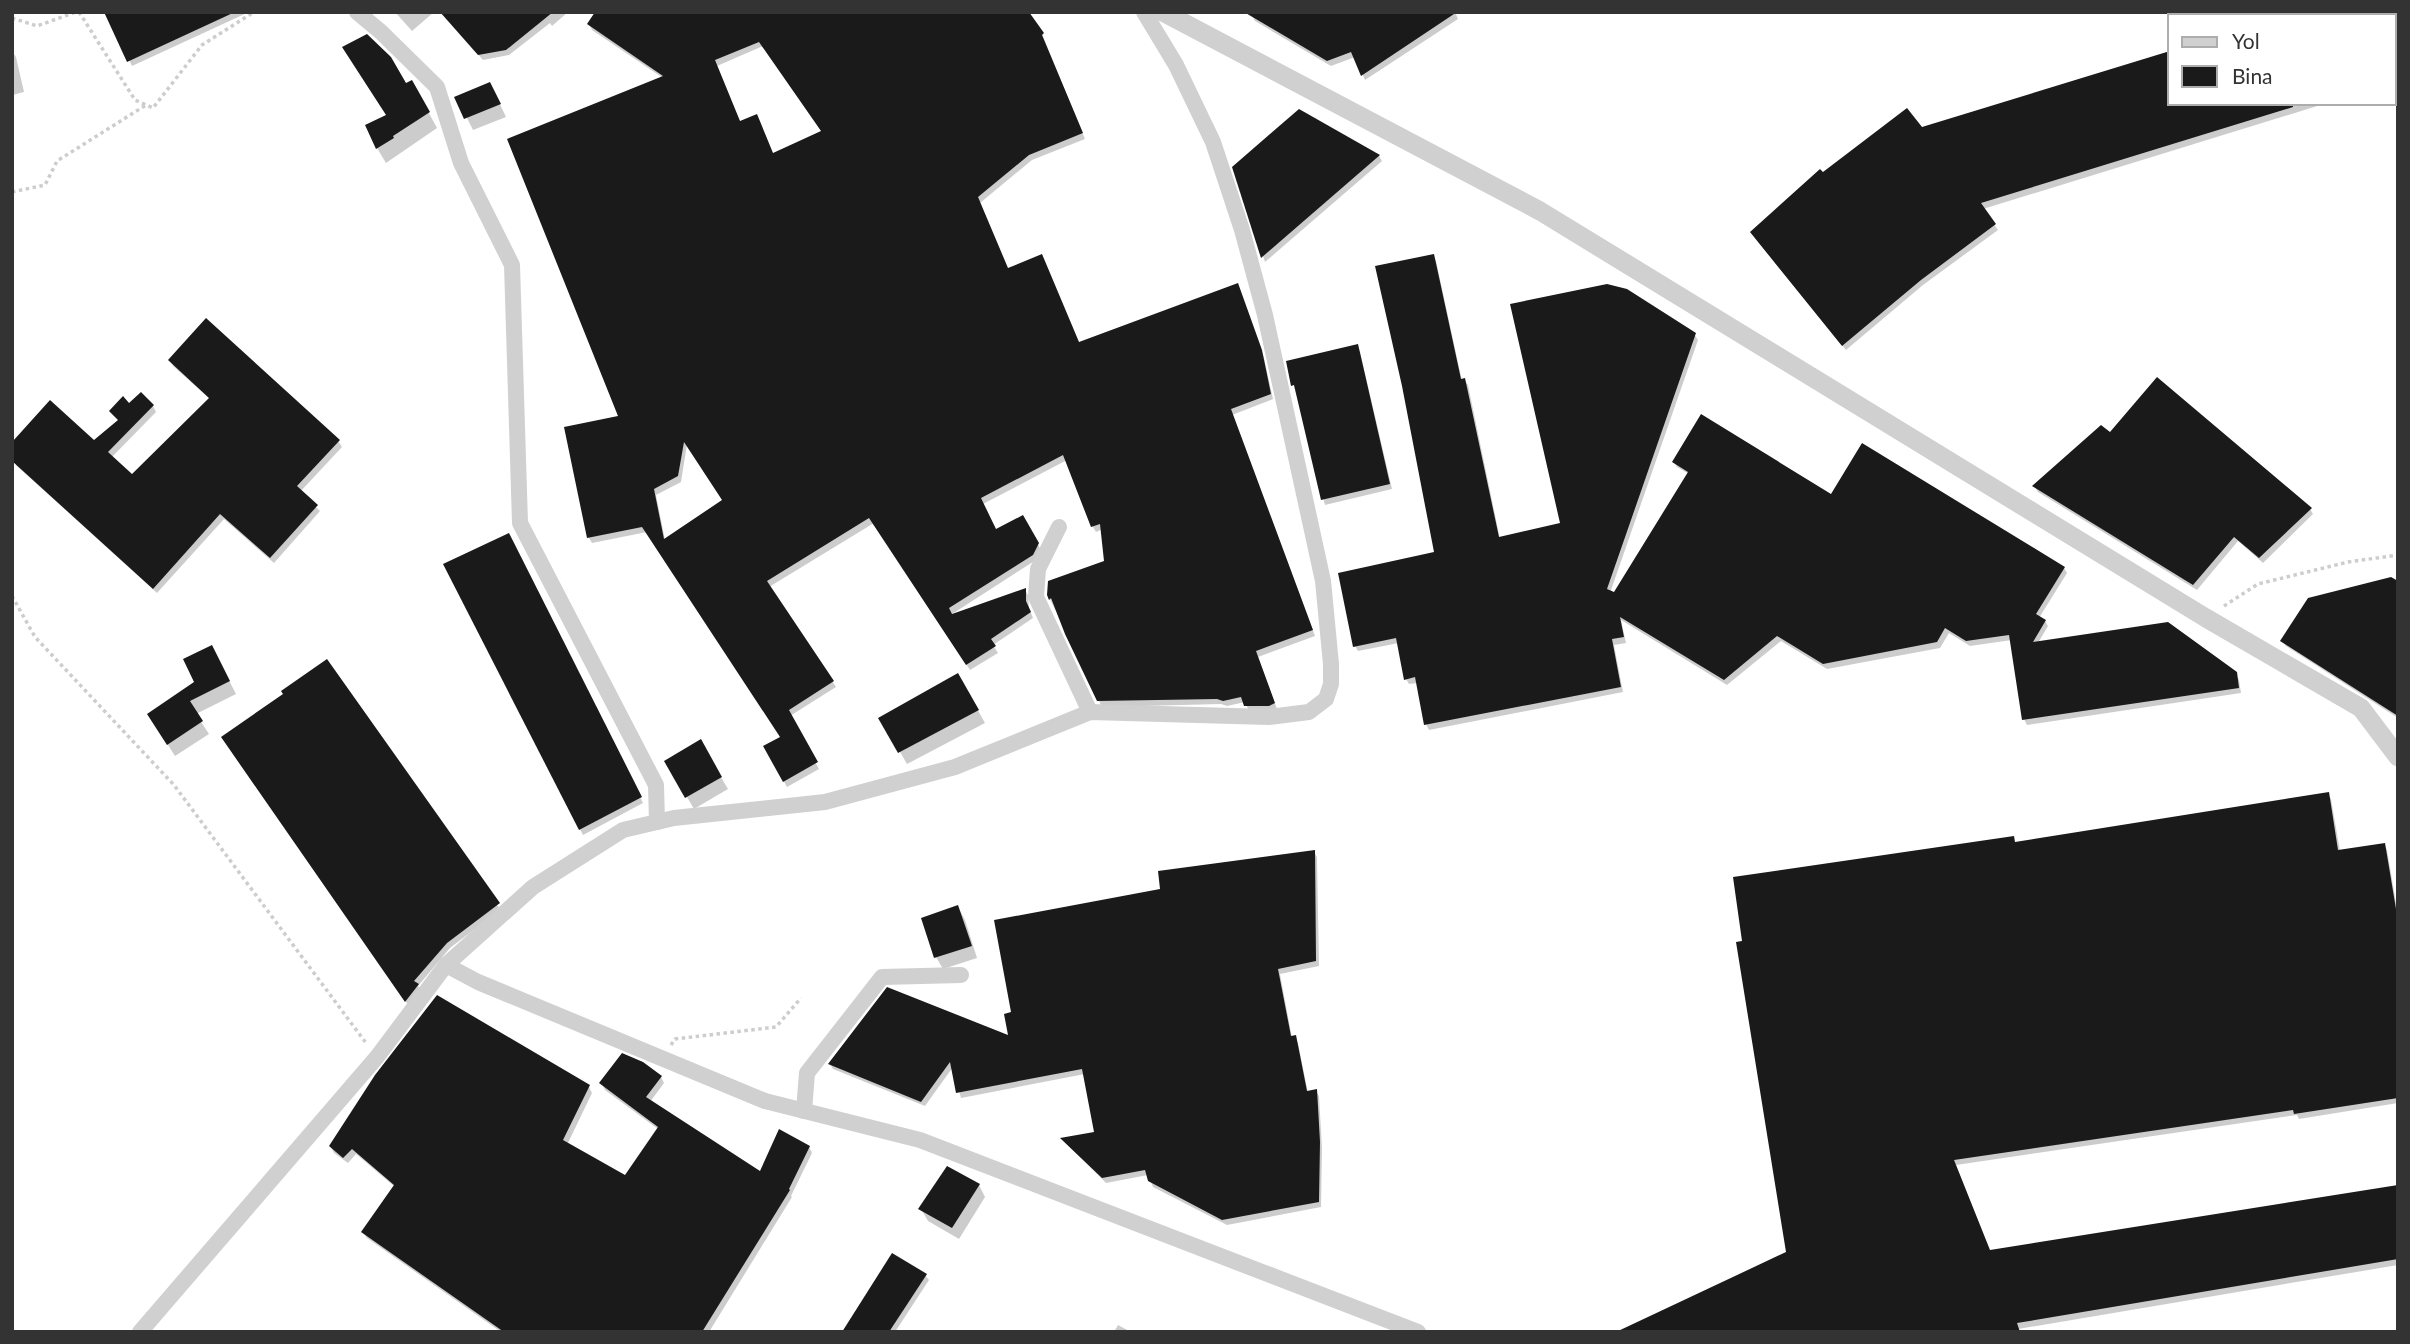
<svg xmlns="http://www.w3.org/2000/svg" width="2410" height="1344" font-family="Lato,sans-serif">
<rect width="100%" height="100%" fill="#fff"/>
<g fill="#0003" fill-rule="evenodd">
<path d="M106,12H249L132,66Z"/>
<path d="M395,12H434L412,31Z"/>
<path d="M441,12H568L552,26L550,23L509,55L483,60Z"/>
<path d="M1250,12H1455L1458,19L1365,80L1355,57L1331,66L1255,21Z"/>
<path d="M2302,12H2392L2393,16H2291Z"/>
<path d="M2394,19L2398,30V81L2394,82Z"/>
<path d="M589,24L1042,34L1085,139L1032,160L980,203L1008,270L1079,344L1238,285L1264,358L1273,399L1232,415L1315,636L1258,657L1277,709L1249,711L1245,702L1227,706L1221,704L1102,707L1048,595L1106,562L1103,529L1096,532L1093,527L1067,460L983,504L996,532L1023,518L1041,550L1036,560L949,616L1025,590L1028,595L1029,608L1033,618L993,645L998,653L970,670L874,523L769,587L836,687L790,716L819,769L787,787L765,747L782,737L647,532L592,543L589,538L566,429L621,417L663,78L592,30ZM763,46L823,132L773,155L740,123L717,66ZM687,444L724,501L665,540L656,495L681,482Z"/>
<path d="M12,51L16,57L24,92L12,95Z"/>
<path d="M2170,53V103H2327L1983,209L1998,230L1923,285L1846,350L1755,238L1823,174L1922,129Z"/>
<path d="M412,82L437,128L386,163L377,148L388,116L406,85Z"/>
<path d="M496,96L506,117L473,130L457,98Z"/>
<path d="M1299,111L1379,156L1382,161L1265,262L1234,167Z"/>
<path d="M1433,256L1436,261L1462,381L1464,380L1468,385L1500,539L1563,524L1694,334L1698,340L1610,593L1614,594L1689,474L1677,467L1674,462L1832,496L2064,568L2067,573L2039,618L2045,621L2048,626L2038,643L2235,673L2239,680L2241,693L2027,725L2024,719L2012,640L1970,646L1949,633L1940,648L1827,669L1781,641L1727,685L1621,620L1626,643L1614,645L1623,692L1429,730L1426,724L1418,683L1409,684L1406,679L1399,643L1358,651L1355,646L1436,553Z"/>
<path d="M1357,346L1360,352L1392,489L1325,505L1288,363Z"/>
<path d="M170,360L338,441L342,447L300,492L320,511L274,563L224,519L157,593L17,466L13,460L94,443L119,421L129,406H153L156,412L111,458L132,477L210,399L173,366Z"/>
<path d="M2110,435L2310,509L2313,514L2263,563L2238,541L2197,590L2038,492L2035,487Z"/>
<path d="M512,540L643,803L583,835L446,565Z"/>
<path d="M2398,584V718L2286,646L2282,641Z"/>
<path d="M218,659L236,694L196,714L209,734L175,756L156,726Z"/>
<path d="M958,675L985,723L907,764L881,719Z"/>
<path d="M285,695L501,909L450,948L418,986L421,990L409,1006L226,743Z"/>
<path d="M700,742L728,789L694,809L666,761Z"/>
<path d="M2328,794L2331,799L2340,851L2384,844L2387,850L2398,915V1103L2299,1119L2297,1115L1956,1165L1990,1252L2398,1187V1265L2018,1329L1788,1253L2013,838L2016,844Z"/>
<path d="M1314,852L1317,857L1319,966L1280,974L1292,1038L1295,1037L1298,1043L1308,1093L1316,1091L1319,1096L1322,1148L1321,1207L1227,1225L1153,1187L1148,1175L1106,1183L1063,1140L1096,1133L1085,1074L961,1098L953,1067L925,1106L833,1069L830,1064L1011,1037L1013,1013L1162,890Z"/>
<path d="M958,907L965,920L977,958L943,969L936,957Z"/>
<path d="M661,1077L664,1083L650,1102L760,1173L809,1147L812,1153L791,1196L792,1197L709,1332H501L367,1238L363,1232L395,1187L356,1154L348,1163L334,1153L331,1147L589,1087L592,1093L567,1145L626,1177L658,1129L605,1090L602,1084Z"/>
<path d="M979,1185L985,1197L959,1239L928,1221L921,1209Z"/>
<path d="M925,1275L929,1280L895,1332H844Z"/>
<path d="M1118,1325L1131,1332H1114Z"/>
</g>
<g fill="#1a1a1a" fill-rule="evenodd">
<path d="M104,12H235L127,62Z"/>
<path d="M440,12H553L506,50L478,55Z"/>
<path d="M595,12H1029L1044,33L1042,35L1083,133L1029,155L978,197L1008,268L1042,254L1079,342L1238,283L1262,350L1271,394L1231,409L1313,630L1256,651L1275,703L1269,706H1244L1241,697L1223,701L1217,699L1097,701L1065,634L1051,598L1049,600L1047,595L1048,581L1104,561L1100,524L1091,527L1063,455L981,498L996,529L1023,515L1039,543L1033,555L949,608L952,614L1026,588V601L1031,612L991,639L996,646L966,665L869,518L767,581L834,681L789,710L818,762L783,782L763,746L780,737L642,527L587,538L564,427L618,416L507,139L663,76L587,24ZM759,42L821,131L773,153L757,114L740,121L715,60ZM684,442L722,500L664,539L654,489L678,476Z"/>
<path d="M1244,12H1457L1361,76L1351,52L1327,61Z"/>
<path d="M367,34L391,57L406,83L412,80L430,112L393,136L394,138L376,149L365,125L386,115L342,47Z"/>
<path d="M2170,51V103H2293V107L1981,203L1996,224L1921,280L1842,346L1750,232L1820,169L1823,172L1907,108L1922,127Z"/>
<path d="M490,82L501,104L464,119L454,97Z"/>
<path d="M1299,109L1380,155L1261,258L1232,167Z"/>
<path d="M1434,254L1461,379L1465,378L1499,537L1560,523L1510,304L1607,284L1627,289L1696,333L1607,589L1614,592L1688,472L1672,462L1701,414L1831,494L1862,443L2065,567L2036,614L2046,620L2033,642L2168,622L2237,672L2239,688L2022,720L2009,635L1966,641L1945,628L1937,642L1823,664L1777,636L1724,680L1620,617L1624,637L1612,639L1621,687L1424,725L1415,677L1404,680L1396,638L1353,647L1338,573L1434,552L1402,386L1375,266Z"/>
<path d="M206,318L340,440L297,486L318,505L270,558L220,514L153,589L12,461L13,441L50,400L94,440L118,420L109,411L123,396L129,403L141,392L154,405L108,452L132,474L209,398L168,360Z"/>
<path d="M1358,344L1390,484L1321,500L1294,385L1291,386L1286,361Z"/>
<path d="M2157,377L2312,508L2259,558L2234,537L2193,585L2032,486L2101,425L2110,432Z"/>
<path d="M509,533L642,797L579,830L443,564Z"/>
<path d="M2391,577L2398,581V716L2280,641L2308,598Z"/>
<path d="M212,645L230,681L190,701L203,721L167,745L147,714L194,682L183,659Z"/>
<path d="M327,659L500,903L447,943L414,981L419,984L405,1002L221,737L283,694L281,691Z"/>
<path d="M958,673L979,710L898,753L878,718Z"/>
<path d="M701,739L722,777L685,798L664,761Z"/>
<path d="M2329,792L2338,850L2385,843L2398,921V1098L2294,1114L2293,1110L1954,1160L1990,1250L2398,1185V1259L2017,1323L2020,1332H1616L1786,1252L1736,942L1742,941L1733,877L2014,836L2015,842Z"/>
<path d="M1315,850L1316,961L1278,969L1291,1036L1296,1035L1307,1091L1317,1089L1320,1142L1319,1202L1222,1220L1148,1181L1145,1170L1102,1178L1060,1138L1094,1132L1082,1069L956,1093L950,1062L921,1102L828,1064L887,987L1008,1035L1004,1014L1011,1012L994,920L1160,889L1158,871Z"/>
<path d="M958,905L972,946L934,958L921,918Z"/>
<path d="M437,995L590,1085L563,1140L625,1175L658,1127L599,1083L622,1053L643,1062L662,1076L646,1097L760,1171L779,1129L810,1146L789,1189L790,1190L702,1332H504L361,1232L394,1185L352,1149L343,1158L329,1146L375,1075Z"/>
<path d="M947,1166L980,1184L952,1228L918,1209Z"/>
<path d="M892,1253L927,1274L889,1332H842Z"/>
</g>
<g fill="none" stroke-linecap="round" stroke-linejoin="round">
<g stroke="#cdcdcd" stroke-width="3.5" stroke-dasharray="3.5 3.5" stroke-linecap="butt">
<path d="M79,12L135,100L153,108L202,45L254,12"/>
<path d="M12,18L37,26L76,12"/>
<path d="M12,192L45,185L57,161L146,105"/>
<path d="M12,596L35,637L174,785L366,1043"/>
<path d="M2224,606L2258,584L2348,562L2398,555"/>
<path d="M671,1045L675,1039L776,1027L801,998"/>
</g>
<g stroke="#d0d0d0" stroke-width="16">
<path d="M357,12L381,32L437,87L461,163L512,265L520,523L656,785L657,822"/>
<path d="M1059,527L1038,569L1036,597L1090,712"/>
<path d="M446,965L478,982L765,1101L920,1140L1418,1332"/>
<path d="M804,1111L807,1073L882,977L961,975"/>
<path d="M140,1332L377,1057L446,965L533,887L623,830L674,818L825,802L955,767L1090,712L1269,717L1309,712L1326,699L1331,684V664L1323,581L1265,315L1242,230L1213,142L1176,65L1144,12"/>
</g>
<path stroke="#d0d0d0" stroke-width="19" d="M1163,12L1540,211L2206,618L2361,708L2398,757"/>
</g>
<rect width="2410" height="1344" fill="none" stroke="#333333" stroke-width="28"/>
<rect x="2168" y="14" width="228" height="91" fill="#ffffff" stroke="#adadad" stroke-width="2"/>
<rect x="2182" y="37" width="35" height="10" fill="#d0d0d0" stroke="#adadad" stroke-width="2"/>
<text x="2232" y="49" font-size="21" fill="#333333">Yol</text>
<rect x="2182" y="66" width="35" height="21" fill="#1a1a1a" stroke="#adadad" stroke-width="2"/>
<text x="2232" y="84" font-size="21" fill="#333333">Bina</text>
</svg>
